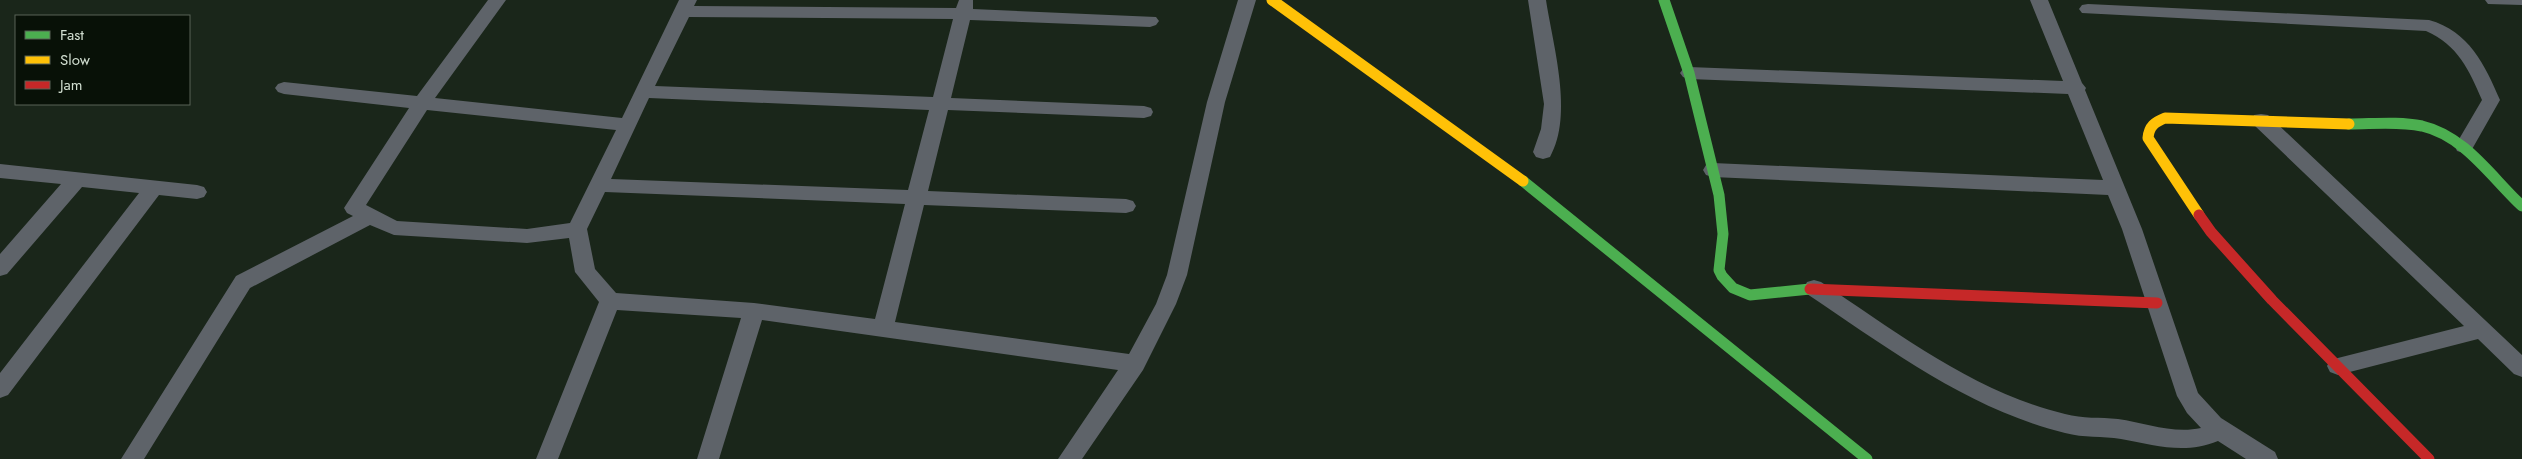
<svg xmlns="http://www.w3.org/2000/svg" width="2522" height="459" font-family="Jost,sans-serif">
<rect width="100%" height="100%" fill="#1a261a"/>
<g fill="none" stroke-linecap="round" stroke-linejoin="round">
<g fill="#5e6369" fill-rule="evenodd">
<path d="M488,0H506L435,98L622,118L679,0H697L694,6L956,8L959,0H973V9L1156,17L1159,21L1156,25L1150,27L970,20L951,98L1144,106L1151,108L1153,112L1151,116L1144,118L948,110L928,191L1126,199L1133,201L1136,206L1133,211L1126,213L924,205L895,322L1129,354L1156,304L1167,275L1207,102L1238,0H1256L1225,102L1187,275L1176,304L1143,370L1082,459H1058L1118,370L762,320L719,459H697L741,318L617,310L558,459H536L599,302L575,272L569,238L527,243L394,235L370,225L250,288L144,459H121L236,276L353,216L347,213L344,208L409,108L284,94L278,92L275,88L278,84L284,82L417,96ZM689,17L953,19L933,97L655,86ZM649,98L929,110L908,190L611,179ZM427,110L616,130L570,223L527,229L397,221L366,205ZM605,192L905,204L875,319L754,303L616,293L595,269L587,229Z"/>
<path d="M1528,0H1546C1553,46 1574,115 1550,157L1543,159L1536,157L1533,152L1541,129L1544,104Z"/>
<path d="M2030,0H2048L2082,83L2086,88L2085,90L2142,229L2198,393L2221,418L2275,452L2278,459H2246L2218,441C2184,455 2155,445 2121,439C2102,436 2084,438 2065,433C1968,409 1888,348 1807,294L1804,288L1807,282L1814,280L1821,282C1898,333 1974,392 2065,414C2083,419 2100,417 2118,419C2145,423 2173,434 2201,428L2187,413L2177,396L2122,229L2108,195L1713,177L1706,175L1703,170L1706,165L1713,163L2103,180L2068,94L1689,79L1683,77L1680,73L1683,69L1689,67L2063,81Z"/>
<path d="M2485,0H2522V5L2488,4Z"/>
<path d="M2088,4L2429,20C2469,31 2485,65 2500,100L2471,151L2464,153L2457,151L2455,146L2482,100C2469,70 2458,45 2426,31L2082,13L2079,9L2082,5Z"/>
<path d="M2261,114L2268,115L2522,355V377L2514,374L2478,339L2338,375L2330,372L2327,366L2330,360L2464,326L2254,125L2252,120L2254,115Z"/>
<path d="M0,164L197,185L204,187L207,192L204,197L197,199L159,195L8,395L0,398V373L139,193L82,187L7,274L0,276V254L61,184L0,178Z"/>
</g>
<g stroke="#4caf50" stroke-width="11">
<path d="M1664,0L1689,73L1719,195L1723,234L1719,270L1722,276L1733,288L1750,295L1810,289"/>
<path d="M2349,124C2373,124 2398,121 2422,126C2465,136 2491,177 2522,206"/>
<path d="M1523,181L1867,459"/>
</g>
<g stroke="#ffc107" stroke-width="11">
<path d="M1272,0L1523,181"/>
<path d="M2199,215L2148,138C2149,126 2155,122 2165,118L2349,124"/>
</g>
<g stroke="#c62828" stroke-width="11">
<path d="M2199,215L2211,232L2272,300L2429,459"/>
<path d="M1810,289L2157,303"/>
</g>
</g>
<rect x="15" y="15" width="175" height="90" fill="#081107" stroke="#586357"/>
<rect x="25" y="31" width="25" height="8" fill="#4caf50" stroke="#586357"/>
<text x="60" y="40" font-size="15" fill="#d1ded0">Fast</text>
<rect x="25" y="56" width="25" height="8" fill="#ffc107" stroke="#586357"/>
<text x="60" y="65" font-size="15" fill="#d1ded0">Slow</text>
<rect x="25" y="81" width="25" height="8" fill="#c62828" stroke="#586357"/>
<text x="60" y="90" font-size="15" fill="#d1ded0">Jam</text>
</svg>
